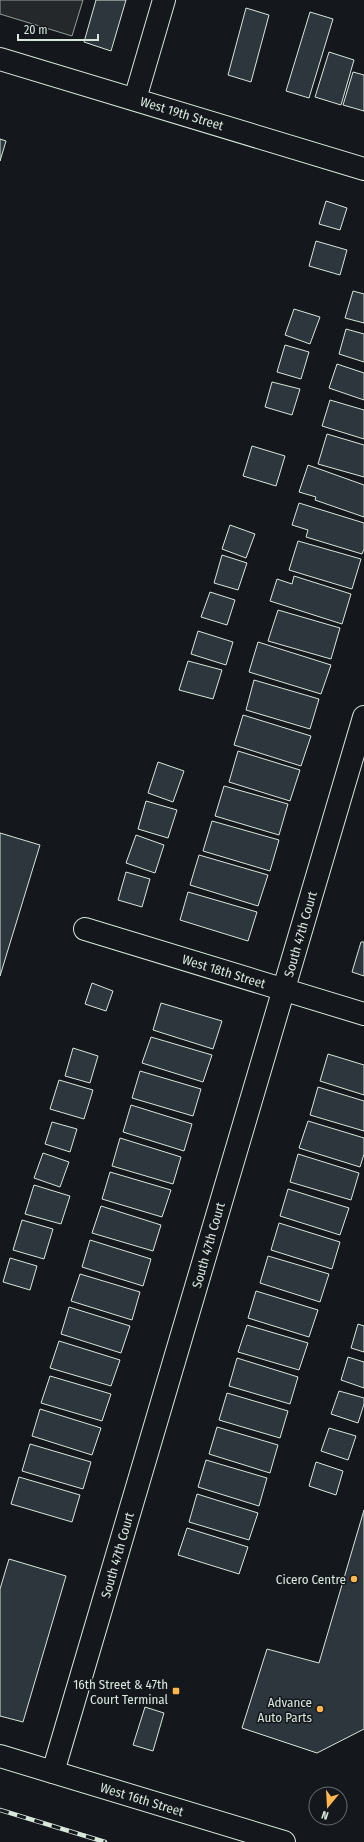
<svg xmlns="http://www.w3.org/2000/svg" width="364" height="1842" font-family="'Fira Sans Condensed',sans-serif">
<rect width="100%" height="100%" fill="#14181c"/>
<path fill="#24282b" stroke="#939e99" d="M0,0H83L72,36L0,14Z"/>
<g fill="#2c363c" stroke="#d8e6dc">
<path d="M96,0H126L111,51L84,42Z"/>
<path d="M246,8L269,15L251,82L228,75Z"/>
<path d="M310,12L333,19L309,98L286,91Z"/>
<path d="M329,52L354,60L341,105L315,97Z"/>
<path d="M353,72L364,75V111L343,105Z"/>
<path d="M0,139L6,141L0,161Z"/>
<path d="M326,201L347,208L340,230L319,224Z"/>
<path d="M316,241L347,250L340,275L309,266Z"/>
<path d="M353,291L364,294V323L345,318Z"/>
<path d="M294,309L320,317L310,344L285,335Z"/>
<path d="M346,329L364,334V362L339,354Z"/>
<path d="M285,345L309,352L301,379L277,372Z"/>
<path d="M337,364L364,373V400L329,388Z"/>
<path d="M272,382L300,389L292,415L265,407Z"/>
<path d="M330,400L364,410V439L322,426Z"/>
<path d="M327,434L364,445V477L318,464Z"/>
<path d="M252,446L285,456L276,486L243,476Z"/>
<path d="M308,465L364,485V517L315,500L316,497L299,492Z"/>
<path d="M299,503L364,523V549L362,554L306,537L308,530L292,525Z"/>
<path d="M230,525L255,534L246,558L222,549Z"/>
<path d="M298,541L361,559L352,589L289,570Z"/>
<path d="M222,555L247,563L238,590L214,583Z"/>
<path d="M294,576L351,594L342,624L270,601L277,579L292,584Z"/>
<path d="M210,592L235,600L227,625L201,617Z"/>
<path d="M278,610L340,628L331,659L268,641Z"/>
<path d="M198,631L233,642L226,665L191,654Z"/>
<path d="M258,642L331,665L321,694L249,672Z"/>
<path d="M188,661L222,670L213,699L179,690Z"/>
<path d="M254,680L319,699L310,729L246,710Z"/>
<path d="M243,715L311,736L301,766L234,745Z"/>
<path d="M238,751L300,770L290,801L229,782Z"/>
<path d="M158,762L184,771L173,802L148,793Z"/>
<path d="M224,786L288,804L279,835L215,816Z"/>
<path d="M146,801L177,810L168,838L138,829Z"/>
<path d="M212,821L279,840L270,871L203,851Z"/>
<path d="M0,833L40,845L0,976Z"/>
<path d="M136,835L164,845L155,873L126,863Z"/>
<path d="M199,855L268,875L258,906L190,885Z"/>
<path d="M126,872L150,879L142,907L118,900Z"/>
<path d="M188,892L257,912L248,941L180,920Z"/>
<path d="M361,942H364V976L352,972Z"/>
<path d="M92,983L113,991L106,1011L85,1004Z"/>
<path d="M161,1003L222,1021L213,1049L153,1030Z"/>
<path d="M151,1037L212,1055L203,1082L142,1063Z"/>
<path d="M73,1048L98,1056L90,1083L65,1076Z"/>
<path d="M328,1054L364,1065V1095L320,1081Z"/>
<path d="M140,1071L201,1089L193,1116L132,1098Z"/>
<path d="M59,1080L93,1090L84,1119L50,1109Z"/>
<path d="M318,1087L364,1101V1131L310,1115Z"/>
<path d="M131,1105L192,1124L184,1151L123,1132Z"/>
<path d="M308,1121L364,1138V1154L360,1167L299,1148Z"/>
<path d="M52,1122L77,1129L70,1152L45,1144Z"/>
<path d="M120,1138L181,1157L173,1184L112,1166Z"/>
<path d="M43,1153L69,1162L60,1187L34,1178Z"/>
<path d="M298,1154L359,1173L351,1200L290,1182Z"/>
<path d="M110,1172L171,1190L162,1217L102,1199Z"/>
<path d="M34,1185L70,1196L61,1224L25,1214Z"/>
<path d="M288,1189L349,1208L340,1235L280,1216Z"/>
<path d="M101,1206L161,1225L153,1251L92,1233Z"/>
<path d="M22,1220L53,1229L44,1259L13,1250Z"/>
<path d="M279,1223L340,1242L332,1269L271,1250Z"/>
<path d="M90,1240L151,1259L143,1286L82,1267Z"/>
<path d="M268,1256L329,1274L320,1302L260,1283Z"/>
<path d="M10,1258L37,1266L30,1290L3,1282Z"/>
<path d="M80,1274L140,1292L132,1320L71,1301Z"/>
<path d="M256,1291L318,1310L309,1337L248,1318Z"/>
<path d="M69,1307L130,1326L121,1353L61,1334Z"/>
<path d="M358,1324L364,1326V1352L351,1348Z"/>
<path d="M247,1325L308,1343L299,1370L238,1352Z"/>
<path d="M59,1341L120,1360L111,1386L50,1368Z"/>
<path d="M348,1357L364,1362V1388L341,1380Z"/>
<path d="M237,1358L298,1377L290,1404L229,1386Z"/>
<path d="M50,1376L111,1394L102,1421L41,1403Z"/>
<path d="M339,1391L364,1398V1404L358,1423L331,1414Z"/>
<path d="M227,1393L288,1411L280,1438L219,1420Z"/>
<path d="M40,1409L101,1428L92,1455L32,1436Z"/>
<path d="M217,1427L278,1445L270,1473L209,1454Z"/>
<path d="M329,1428L356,1436L348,1460L321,1451Z"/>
<path d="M30,1444L91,1462L83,1489L22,1471Z"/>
<path d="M206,1460L267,1478L259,1506L198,1487Z"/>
<path d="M316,1462L343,1471L336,1495L309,1486Z"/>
<path d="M19,1477L80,1495L72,1522L11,1504Z"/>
<path d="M197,1494L258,1513L249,1540L189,1522Z"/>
<path d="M364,1510V1729L317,1753L242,1728L267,1649L319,1663Z"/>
<path d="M187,1528L248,1547L239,1574L178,1555Z"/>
<path d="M9,1559L66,1576L23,1722L0,1716V1589Z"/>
<path d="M145,1707L164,1713L153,1751L133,1745Z"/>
</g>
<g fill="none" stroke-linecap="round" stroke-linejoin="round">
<g stroke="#d8e6dc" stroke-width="24">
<g id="minor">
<path d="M0,59L364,169"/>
<path d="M135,99L164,0"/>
<path d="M85,929L364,1014"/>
<path d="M0,1756L284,1842"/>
<path d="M53,1772L364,717"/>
</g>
</g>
<use href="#minor" stroke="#14181c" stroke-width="22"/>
<g stroke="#d8e6dc" stroke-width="4.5">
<path id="rail" d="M0,1810L105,1842"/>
</g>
<use href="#rail" stroke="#14181c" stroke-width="3" stroke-dasharray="9" stroke-linecap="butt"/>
</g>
<g fill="#ffb74d" stroke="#14181c" stroke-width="1.5">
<circle cx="354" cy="1579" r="4"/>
<rect x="172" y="1687" width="8" height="8" rx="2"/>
<circle cx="320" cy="1709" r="4"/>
</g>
<g text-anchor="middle" stroke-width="3" stroke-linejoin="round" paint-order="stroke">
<g font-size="13" fill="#d8e6dc" stroke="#14181c">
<text transform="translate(182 113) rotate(17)" y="5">West 19th Street</text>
<text transform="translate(300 934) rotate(-74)" y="5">South 47th Court</text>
<text transform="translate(224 971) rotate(17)" y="5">West 18th Street</text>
<text transform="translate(208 1245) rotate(-74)" y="5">South 47th Court</text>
<text transform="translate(117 1555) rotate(-74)" y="5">South 47th Court</text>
<text transform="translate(142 1799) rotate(17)" y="5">West 16th Street</text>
</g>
<g font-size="13" fill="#d8e6dc" stroke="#14181c" text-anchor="end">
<text x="346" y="1584">Cicero Centre</text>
<text x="168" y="1689">16th Street &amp; 47th<tspan x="168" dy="15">Court Terminal</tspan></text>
<text x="312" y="1707">Advance<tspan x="312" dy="15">Auto Parts</tspan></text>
</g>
</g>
<g transform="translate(328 1806) rotate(198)"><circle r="19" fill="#14181c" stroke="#626a69"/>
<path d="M0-3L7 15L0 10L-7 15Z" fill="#ffb74d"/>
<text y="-6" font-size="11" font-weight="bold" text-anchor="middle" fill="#d8e6dc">N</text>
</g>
<path d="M18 34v6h80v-6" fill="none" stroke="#d8e6dc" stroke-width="2"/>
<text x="24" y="34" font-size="12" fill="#d8e6dc" stroke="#14181c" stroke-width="3" paint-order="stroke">20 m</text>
</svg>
